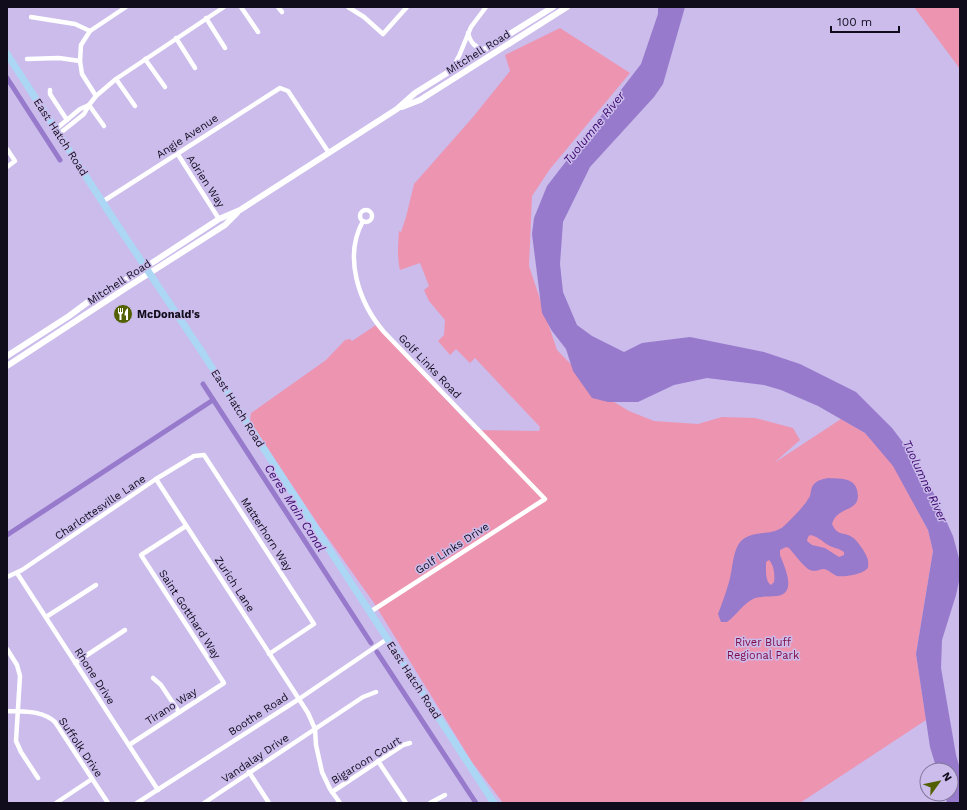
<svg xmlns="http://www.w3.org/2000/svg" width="967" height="810" font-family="'Work Sans',sans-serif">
<rect width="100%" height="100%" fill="#cbbcec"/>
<g fill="#ed94b1">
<path d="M914,7H960V69Z"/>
<path d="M560,28L630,73L550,169L532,196L529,266L557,350L599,393L629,411L654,421L698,424L722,417L755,418L793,428L800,440L774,463L841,419L865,433L894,466L928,530L933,551L916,654L926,720L800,803H503L472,762L374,603L320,527L250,422L251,413L326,360L345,340L350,339L352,341L376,325L475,430L539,431L540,427L475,358L470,363L456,349L450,355L438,341L444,335L445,320L429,301L424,290L429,286L420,263L400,270C397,257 398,245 399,231L401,232L406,217L414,184L473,117L510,71L505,55Z"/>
</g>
<g fill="#977acb" fill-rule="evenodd">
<path d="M658,7H685L663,84L654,97L590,167L563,222L560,264L563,292L577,325L592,336L624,352L642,343L690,337L764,352L800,364L856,392L892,428L914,457L934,494L953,536L960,562V577L956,595L942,640L941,668L956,755L960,769V803H947L945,794H951V770H937L930,747L916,654L933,551L928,530L893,466L865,433L818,406L781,390L764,385L707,378L674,385L638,402H608L592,398L573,371L566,349L552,331L542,313L532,234L534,218L547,186L641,64L658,14Z"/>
<path d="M828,478C839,479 854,477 857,490C863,513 837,505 832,524C838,537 843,531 852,537C858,541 866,553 868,560C868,563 869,567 867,569C860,575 845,577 837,576C832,574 828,569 823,569C818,570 815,572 810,570C805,568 794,554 789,548L786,547L780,550V555C784,566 798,593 777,596C769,597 762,596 755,598C743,603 737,615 727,622H721L718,614C722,603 726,593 729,582C733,570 732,551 741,541C753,529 772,537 784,526C793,517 804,507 810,496C811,492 811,487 814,484C818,480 823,479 828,478ZM810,535C817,536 822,541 828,545C833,548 839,548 844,552V555L839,557L825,548L812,545L807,541L808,537ZM769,560C774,565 775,575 774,582L771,585C765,581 766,570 766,562Z"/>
</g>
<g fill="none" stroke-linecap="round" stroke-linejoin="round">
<g stroke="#977acb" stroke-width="5">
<path d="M7,78L60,160"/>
<path d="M203,384L371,643"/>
<path d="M7,535L213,400"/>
<path d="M377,652L476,803"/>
</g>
<g stroke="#fff" stroke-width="4.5">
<path d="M241,7L258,32"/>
<path d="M278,7L282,12"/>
<path d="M348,7L364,17L383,34L407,7"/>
<path d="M31,17L75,24L90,31"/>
<path d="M206,18L225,48"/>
<path d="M468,33C471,44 475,47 485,50"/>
<path d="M176,38L195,68"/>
<path d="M27,59L59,58L80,61"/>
<path d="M145,59L165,87"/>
<path d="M451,70L459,56L471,27L486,7"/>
<path d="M116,79L135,106"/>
<path d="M50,90V94L67,120"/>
<path d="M96,96L82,74L80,61L81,45L90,31L126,7"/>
<path d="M89,105L104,126"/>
<path d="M56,129L80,109L89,105"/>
<path d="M59,134L84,114L89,105L96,96L116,79L224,7"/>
<path d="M7,149L15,161L7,167"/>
<path d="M177,153L219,219"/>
<path d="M102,202L280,88L288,91L329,153"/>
<circle cx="366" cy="216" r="6"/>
<path d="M363,221C343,257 359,303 384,332L545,499L370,612"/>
<path d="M156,479L308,713L315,729L316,745L322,772L330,789L340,803"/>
<path d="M17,573L158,790"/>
<path d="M7,577L22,570L156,479L194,456L204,455L314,624L269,654"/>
<path d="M46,617L96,585"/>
<path d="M7,649L17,665L20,676L16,741L21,752L38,778"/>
<path d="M75,663L125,630"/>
<path d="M153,678L161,685L179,712"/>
<path d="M7,711C24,712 42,710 55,722L108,803"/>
<path d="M129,745L224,683L141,555L186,526"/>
<path d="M378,761L406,803"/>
<path d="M249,772L269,803"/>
<path d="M332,792L403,745L410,743"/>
<path d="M56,803L92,779"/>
<path d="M137,803L299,699L387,639"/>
<path d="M204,803L363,697L376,692"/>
<path d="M430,803L445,795"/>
</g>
<g stroke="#fff" stroke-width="6">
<path d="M402,107L420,100L567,7"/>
<path d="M7,356L69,316L92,299L132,276L219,219L240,210L397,109L415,93L553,7"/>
<path d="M7,366L126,288L225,225L237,213"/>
</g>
<path stroke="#abd7f4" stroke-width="7" d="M7,54L116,223L204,355L242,415L494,803"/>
</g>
<defs>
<g id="restaurant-disc" transform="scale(1)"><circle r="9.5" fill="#526002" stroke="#cbbcec"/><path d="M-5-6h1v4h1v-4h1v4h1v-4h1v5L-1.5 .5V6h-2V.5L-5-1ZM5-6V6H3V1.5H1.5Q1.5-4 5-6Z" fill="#fff"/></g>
</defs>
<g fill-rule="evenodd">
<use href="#restaurant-disc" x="123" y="314"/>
</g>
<g text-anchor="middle" stroke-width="3" stroke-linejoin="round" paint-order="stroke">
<g font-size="11" fill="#110c1c" stroke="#cbbcec">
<text transform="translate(478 52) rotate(-32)" y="4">Mitchell Road</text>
<text transform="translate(187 136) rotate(-33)" y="4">Angie Avenue</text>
<text transform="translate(61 137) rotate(57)" y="4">East Hatch Road</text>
<text transform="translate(206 181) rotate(57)" y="4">Adrien Way</text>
<text transform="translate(119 282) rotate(-33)" y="4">Mitchell Road</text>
<text transform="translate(430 366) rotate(46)" y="4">Golf Links Road</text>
<text transform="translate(238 408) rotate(58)" y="4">East Hatch Road</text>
<text transform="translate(100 507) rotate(-34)" y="4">Charlottesville Lane</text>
<text transform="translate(267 534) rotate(57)" y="4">Matterhorn Way</text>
<text transform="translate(452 548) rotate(-33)" y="4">Golf Links Drive</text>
<text transform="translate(235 584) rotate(57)" y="4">Zurich Lane</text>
<text transform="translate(190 614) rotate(57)" y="4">Saint Gotthard Way</text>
<text transform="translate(95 676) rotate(57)" y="4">Rhone Drive</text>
<text transform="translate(414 680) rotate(57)" y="4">East Hatch Road</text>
<text transform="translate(171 706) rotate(-33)" y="4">Tirano Way</text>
<text transform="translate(258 714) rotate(-33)" y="4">Boothe Road</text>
<text transform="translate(81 747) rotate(56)" y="4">Suffolk Drive</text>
<text transform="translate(255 758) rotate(-34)" y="4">Vandalay Drive</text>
<text transform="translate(366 760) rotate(-32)" y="4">Bigaroon Court</text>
</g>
<g font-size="11" font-weight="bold" fill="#110c1c" stroke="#cbbcec" text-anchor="start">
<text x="137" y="318">McDonald's</text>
</g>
<g font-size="11" fill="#7f0a43" stroke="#cbbcec">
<text x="763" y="646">River Bluff<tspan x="763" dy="13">Regional Park</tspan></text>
</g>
<g font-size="12" font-style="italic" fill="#3b066c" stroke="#cbbcec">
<text transform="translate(594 128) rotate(-51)" y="4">Tuolumne River</text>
<text transform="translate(925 481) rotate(65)" y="4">Tuolumne River</text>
<text transform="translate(295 508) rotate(57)" y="4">Ceres Main Canal</text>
</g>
</g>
<rect width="967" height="810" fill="none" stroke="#110c1c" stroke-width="16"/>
<g transform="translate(939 782) rotate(57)"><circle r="19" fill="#cbbcec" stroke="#817699"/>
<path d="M0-3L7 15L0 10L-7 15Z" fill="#526002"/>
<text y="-6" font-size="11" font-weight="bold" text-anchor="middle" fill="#110c1c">N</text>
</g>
<path d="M831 26v6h68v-6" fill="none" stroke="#110c1c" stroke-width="2"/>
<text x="837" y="26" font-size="12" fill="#110c1c" stroke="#cbbcec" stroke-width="3" paint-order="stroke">100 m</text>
</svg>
